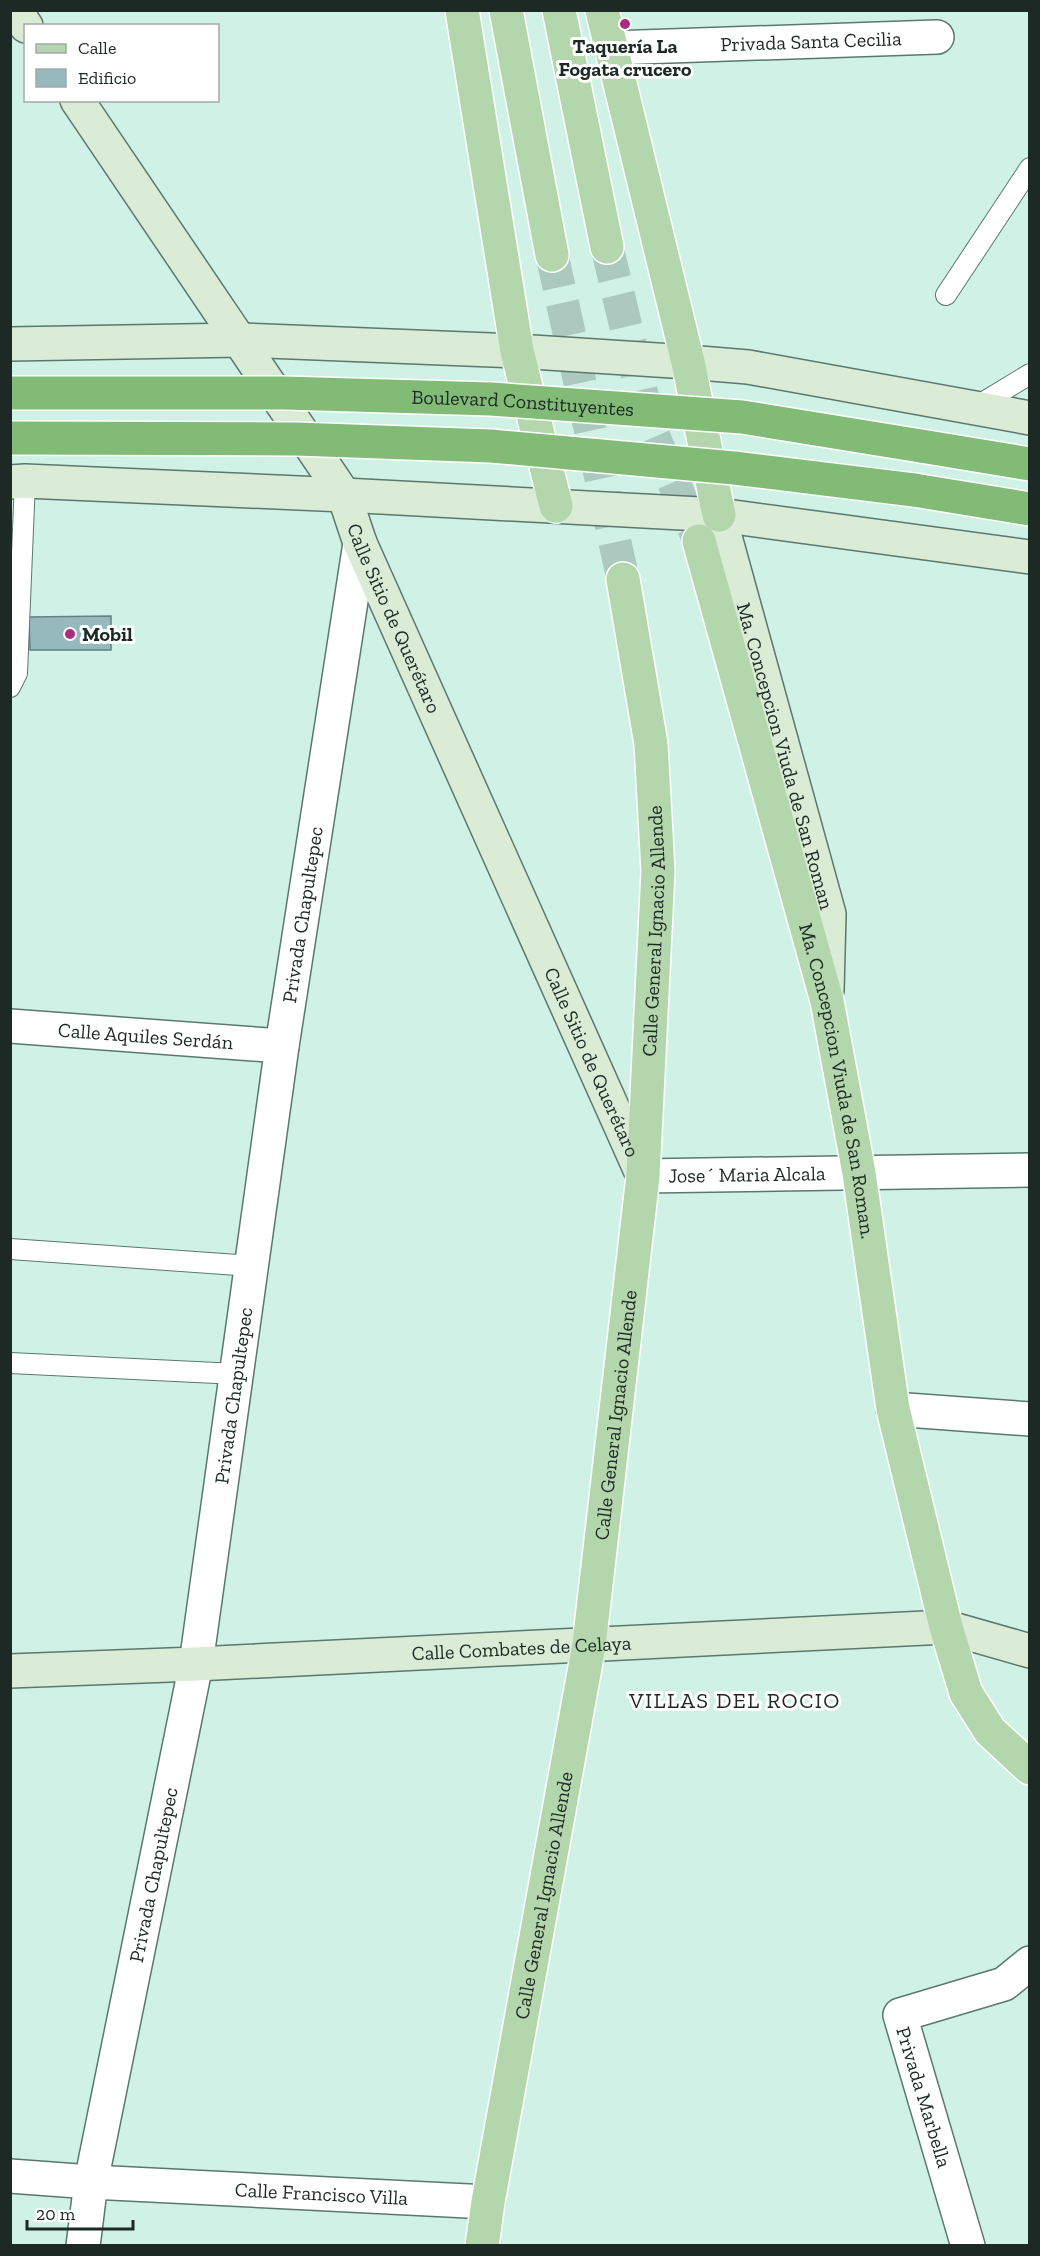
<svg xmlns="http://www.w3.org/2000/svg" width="1040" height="2256" font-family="'Zilla Slab',serif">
<rect width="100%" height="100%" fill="#cff1e6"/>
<path fill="#96b9be" stroke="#618187" stroke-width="1.5" d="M111,616V650H30L29,617Z"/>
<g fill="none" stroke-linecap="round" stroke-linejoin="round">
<g stroke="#abc9bf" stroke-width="33" stroke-dasharray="33 16" stroke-linecap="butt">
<path d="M607,247L650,428L697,536"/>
<path d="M552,255L623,579"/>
</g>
<g stroke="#5a786f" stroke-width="22">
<g id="lane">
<path d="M946,295L1030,168"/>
<path d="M974,408L1030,374"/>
<path d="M10,687L17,673L25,481"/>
<path d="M10,1249L252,1266"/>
<path d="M10,1363L237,1374"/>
</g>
</g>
<g stroke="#5a786f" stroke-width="36">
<g id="street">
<path id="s1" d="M611,48L937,37"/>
<path id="s2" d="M10,1026L282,1046"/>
<path id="s3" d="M643,1176L1030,1170"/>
<path d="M893,1409L1030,1419"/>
<path id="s4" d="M10,2176L91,2182L488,2202"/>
<path id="s5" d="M83,2246L91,2182L196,1664L282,1046L360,543"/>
<path d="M968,2246L900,2015L1004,1984L1030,1963"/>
</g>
</g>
<g stroke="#5a786f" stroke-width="36">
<g id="secondary">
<path d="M15,10L26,26"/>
<path id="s6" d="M77,100L344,495L360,543L643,1176"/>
<path d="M10,344L240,340L517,351L688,362L748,367L1030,418"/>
<path d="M10,482L25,481L344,495L719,515L1030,557"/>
<path id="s7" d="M719,515L829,914L827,990"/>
<path id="s8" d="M10,1671L196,1664L946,1627L1030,1651"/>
</g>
</g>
<g stroke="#fff" stroke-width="36">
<g id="primary">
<path d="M462,10L517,351L556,506"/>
<path d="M506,10L552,255"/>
<path d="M559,10L607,247"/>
<path d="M602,10L688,362L719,515"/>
<path id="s9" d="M699,541L827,1001L859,1173L893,1409L946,1627L966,1693L990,1731L1030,1768"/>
<path id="s10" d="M482,2246L488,2202L589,1645L643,1176L658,871L651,744L623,579"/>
</g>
</g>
<g stroke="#fff" stroke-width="36">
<g id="highway">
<path d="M921,446L1030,464"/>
<path d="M914,490L1030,509"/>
</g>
</g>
<use href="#lane" stroke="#fff" stroke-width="20"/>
<use href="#street" stroke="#fff" stroke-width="33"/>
<use href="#secondary" stroke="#daebd6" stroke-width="33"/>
<use href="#primary" stroke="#b4d6ad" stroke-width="33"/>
<use href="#highway" stroke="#82bb76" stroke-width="33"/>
<g stroke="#fff" stroke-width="36" stroke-linecap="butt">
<g id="highway-bridge">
<path id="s11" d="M10,393H284L491,399L742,417L921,446"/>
<path d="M10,438L296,439L491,446L734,468L914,490"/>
</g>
</g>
<use href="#highway-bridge" stroke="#82bb76" stroke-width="33"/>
</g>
<g fill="#a92c7f" stroke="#fff" stroke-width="2">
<circle cx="625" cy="24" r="6"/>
<circle cx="70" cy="634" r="6"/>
</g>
<g text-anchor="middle" stroke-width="6" stroke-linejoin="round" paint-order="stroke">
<g font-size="20" fill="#1c2925" stroke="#fff">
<text dy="7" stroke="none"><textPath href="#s1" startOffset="200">Privada Santa Cecilia</textPath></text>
<text dy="7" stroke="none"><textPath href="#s11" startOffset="513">Boulevard Constituyentes</textPath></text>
<text dy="7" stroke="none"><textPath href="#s6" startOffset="610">Calle Sitio de Querétaro</textPath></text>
<text dy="7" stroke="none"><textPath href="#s7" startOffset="250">Ma. Concepcion Viuda de San Roman</textPath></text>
<text dy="7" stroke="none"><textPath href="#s5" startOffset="1350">Privada Chapultepec</textPath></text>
<text dy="7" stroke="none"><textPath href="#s10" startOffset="1328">Calle General Ignacio Allende</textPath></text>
<text dy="7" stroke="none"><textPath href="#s2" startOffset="136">Calle Aquiles Serdán</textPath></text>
<text dy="7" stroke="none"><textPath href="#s6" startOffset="1096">Calle Sitio de Querétaro</textPath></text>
<text dy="7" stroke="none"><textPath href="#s9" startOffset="558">Ma. Concepcion Viuda de San Roman.</textPath></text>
<text dy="7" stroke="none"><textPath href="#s3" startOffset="104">Jose´ Maria Alcala</textPath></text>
<text dy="7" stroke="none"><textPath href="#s5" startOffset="864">Privada Chapultepec</textPath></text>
<text dy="7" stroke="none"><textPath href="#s10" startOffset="842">Calle General Ignacio Allende</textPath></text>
<text dy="7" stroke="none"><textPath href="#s8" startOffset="512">Calle Combates de Celaya</textPath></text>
<text dy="7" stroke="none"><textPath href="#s5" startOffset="378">Privada Chapultepec</textPath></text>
<text dy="7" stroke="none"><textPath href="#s10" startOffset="356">Calle General Ignacio Allende</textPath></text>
<text transform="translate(924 2097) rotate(73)" y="7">Privada Marbella</text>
<text dy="7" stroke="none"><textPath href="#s4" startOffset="312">Calle Francisco Villa</textPath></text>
</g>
<g font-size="20" font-weight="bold" fill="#1c2925" stroke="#fff">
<text x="625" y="53">Taquería La<tspan x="625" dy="23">Fogata crucero</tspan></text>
<text x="82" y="641" text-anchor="start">Mobil</text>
</g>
<g font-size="22" letter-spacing="1.5" fill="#1c2925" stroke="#fff">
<text x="735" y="1708">VILLAS DEL ROCIO</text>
</g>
</g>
<rect width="1040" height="2256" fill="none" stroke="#1c2925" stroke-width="24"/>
<rect x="24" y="24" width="195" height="78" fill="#ffffff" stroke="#a4a9a8" stroke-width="1.5"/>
<rect x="36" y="44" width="30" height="9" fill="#b4d6ad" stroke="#a4a9a8" stroke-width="1.5"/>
<text x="78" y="54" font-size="18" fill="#1c2925">Calle</text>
<rect x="36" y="69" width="30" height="18" fill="#96b9be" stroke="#a4a9a8" stroke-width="1.5"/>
<text x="78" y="84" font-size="18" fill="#1c2925">Edificio</text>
<path d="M27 2220v9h106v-9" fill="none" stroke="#1c2925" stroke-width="3"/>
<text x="36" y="2220" font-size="18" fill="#1c2925" stroke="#ffffff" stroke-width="4.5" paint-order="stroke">20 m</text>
</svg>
